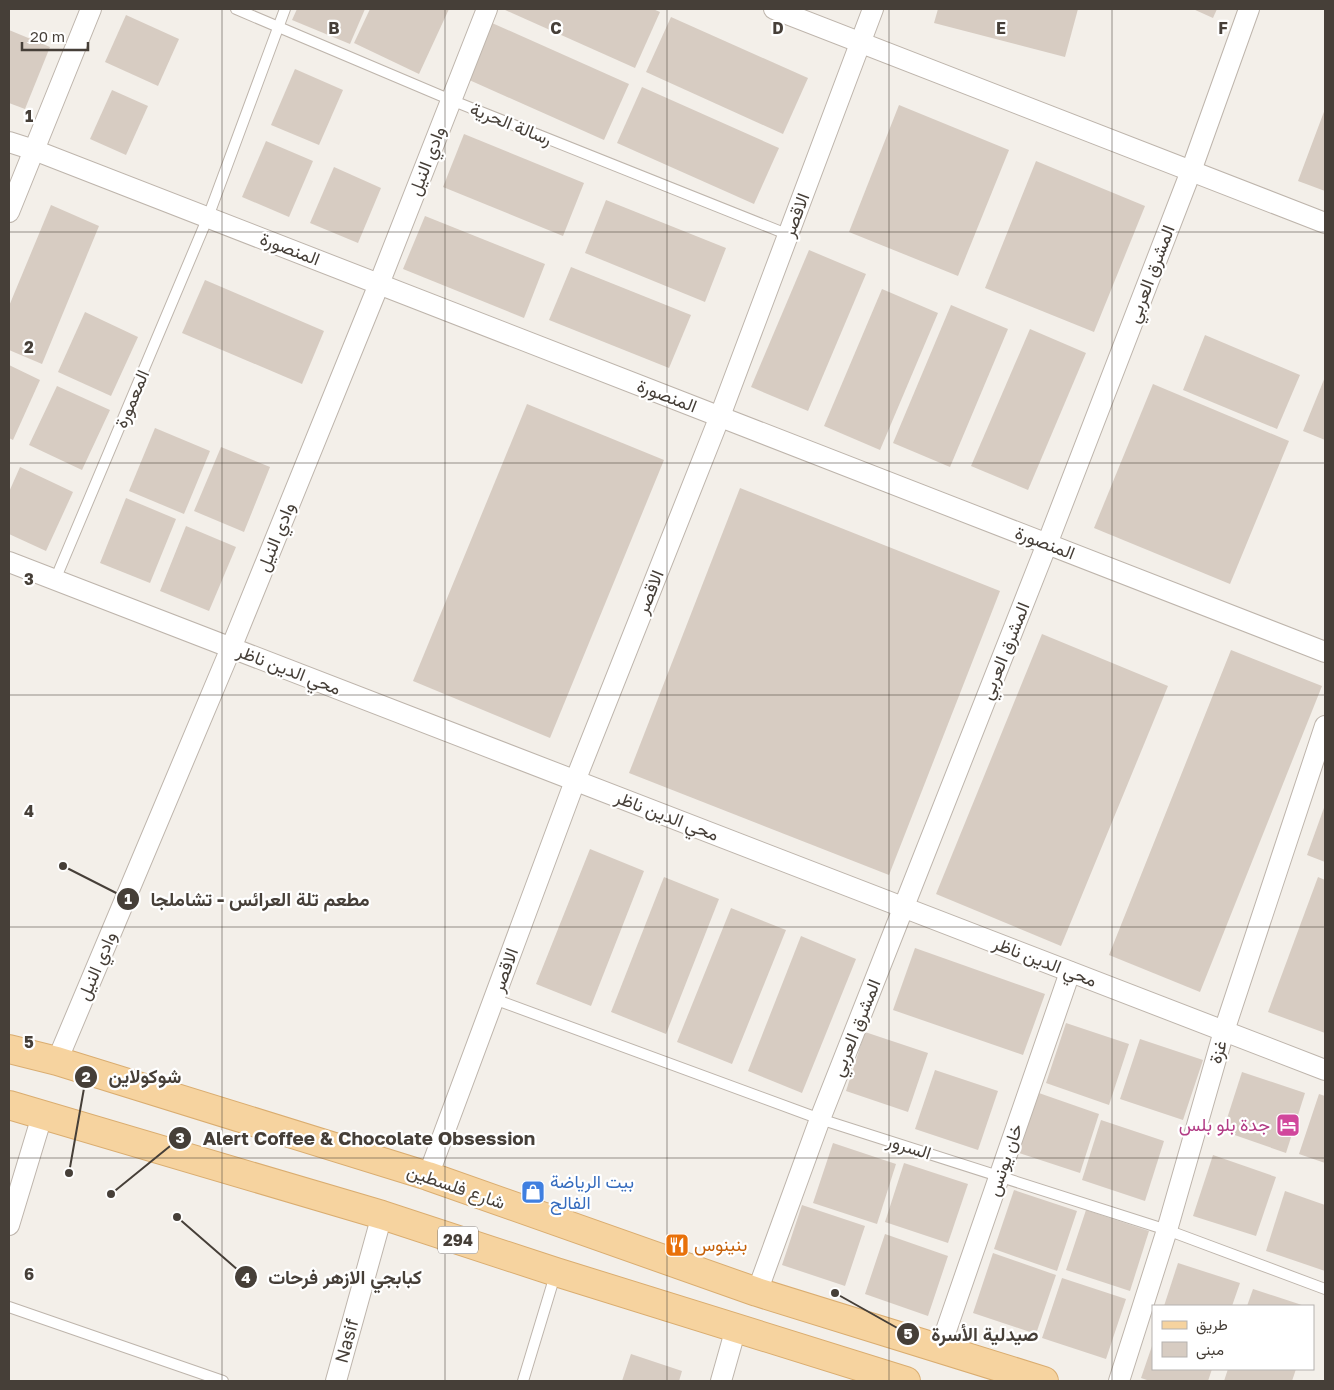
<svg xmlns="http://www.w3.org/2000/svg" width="1334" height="1390" font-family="'Golos Text',Vazirmatn,sans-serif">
<rect width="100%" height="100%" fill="#f3efe9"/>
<g fill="#d7ccc2">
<path d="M297,9H365L350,44L292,20Z"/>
<path d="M370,9H449L419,74L354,43Z"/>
<path d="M503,9H653L660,12L635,68Z"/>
<path d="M938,9H1078L1065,57L934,23Z"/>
<path d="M1193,9H1217L1213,18Z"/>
<path d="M126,15L179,39L158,86L105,62Z"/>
<path d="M671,17L808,78L783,134L646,72Z"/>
<path d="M492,23L629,84L604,140L467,79Z"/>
<path d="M9,30L50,47L25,109L9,103Z"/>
<path d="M295,69L343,90L319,145L271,125Z"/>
<path d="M642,87L779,148L754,204L617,143Z"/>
<path d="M112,90L148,106L126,155L90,139Z"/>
<path d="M899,105L1009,150L958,276L849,232Z"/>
<path d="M1325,109V191L1298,181Z"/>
<path d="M464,134L584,183L563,236L443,187Z"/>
<path d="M266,141L313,161L289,217L242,197Z"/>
<path d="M1036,161L1145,206L1094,332L985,288Z"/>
<path d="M334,167L381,188L358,243L310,223Z"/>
<path d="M606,200L726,248L705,302L585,253Z"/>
<path d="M51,205L99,226L42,364L9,350V306Z"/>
<path d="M425,216L545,264L524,318L403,269Z"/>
<path d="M809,250L866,274L808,411L751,387Z"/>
<path d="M571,267L691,315L669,368L549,320Z"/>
<path d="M205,280L324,331L302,384L182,333Z"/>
<path d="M882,289L938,313L880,450L824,426Z"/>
<path d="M951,305L1008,329L950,467L893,443Z"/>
<path d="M85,312L138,337L111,396L58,372Z"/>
<path d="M1030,329L1086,353L1028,490L971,466Z"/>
<path d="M1205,335L1300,375L1277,429L1183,390Z"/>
<path d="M9,365L40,380L13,440L9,438Z"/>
<path d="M1325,377V440L1303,431Z"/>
<path d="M1153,384L1289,441L1230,584L1094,528Z"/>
<path d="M57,386L110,410L82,470L29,445Z"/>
<path d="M527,404L664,460L550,738L413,681Z"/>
<path d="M155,428L210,451L184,514L129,491Z"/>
<path d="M221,447L270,467L244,532L194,511Z"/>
<path d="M20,467L73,492L46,551L9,534V492Z"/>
<path d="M740,488L1000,591L889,875L629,773Z"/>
<path d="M126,498L176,519L150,583L100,563Z"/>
<path d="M186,526L236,547L209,611L160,591Z"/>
<path d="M1042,634L1168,686L1061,946L936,894Z"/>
<path d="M1231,650L1322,686L1200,992L1109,955Z"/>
<path d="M1325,805V862L1307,855Z"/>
<path d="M590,849L644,871L591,1006L536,984Z"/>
<path d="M664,877L719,899L666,1034L611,1012Z"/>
<path d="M1318,877L1325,880V1033L1268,1012Z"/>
<path d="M731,908L786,930L732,1064L677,1042Z"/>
<path d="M801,936L856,959L802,1093L748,1071Z"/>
<path d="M915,948L1045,994L1023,1055L893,1010Z"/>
<path d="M1066,1023L1129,1044L1109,1105L1046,1083Z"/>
<path d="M865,1032L928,1053L908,1112L846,1091Z"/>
<path d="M1140,1039L1203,1060L1183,1120L1120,1099Z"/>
<path d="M935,1070L998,1091L978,1150L915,1129Z"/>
<path d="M1242,1072L1305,1093L1286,1153L1223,1131Z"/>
<path d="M1036,1092L1099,1114L1080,1173L1016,1152Z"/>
<path d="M1319,1094L1325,1096V1163L1299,1154Z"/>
<path d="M1101,1120L1164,1141L1145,1201L1082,1180Z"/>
<path d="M833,1143L896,1164L877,1224L813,1203Z"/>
<path d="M1213,1155L1276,1177L1256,1236L1193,1216Z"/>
<path d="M904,1163L968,1184L948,1243L885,1222Z"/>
<path d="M1014,1190L1077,1211L1057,1271L994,1249Z"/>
<path d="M1285,1191L1325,1205V1271L1266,1251Z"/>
<path d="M802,1205L865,1226L845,1286L782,1265Z"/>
<path d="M1086,1210L1149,1231L1130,1291L1066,1270Z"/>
<path d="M885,1234L948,1256L928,1316L865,1294Z"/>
<path d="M993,1253L1056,1275L1036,1334L973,1313Z"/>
<path d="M1178,1263L1240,1283L1232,1306H1164Z"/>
<path d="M1062,1278L1126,1299L1106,1359L1042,1338Z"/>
<path d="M1253,1289L1305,1306H1247Z"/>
<path d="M1153,1343V1369H1212L1208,1381H1150L1141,1378Z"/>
<path d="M631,1354L682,1371L679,1381H622Z"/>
<path d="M1228,1369H1296L1292,1381H1224Z"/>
</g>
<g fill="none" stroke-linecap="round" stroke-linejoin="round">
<g stroke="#beb5ac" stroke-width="12">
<g id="service">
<path d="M236,9L451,100L789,235"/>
<path d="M55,580L208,217L285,9"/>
<path d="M494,999L820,1119L1167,1230L1325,1289"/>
<path d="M9,1307L223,1381"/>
<path d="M523,1381L556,1272"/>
</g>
</g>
<g stroke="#beb5ac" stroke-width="22">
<g id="minor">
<path d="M774,9L1325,223"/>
<path d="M9,142L34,150L1325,652"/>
<path d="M9,212L91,9"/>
<path d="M9,562L1325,1070"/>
<path d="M57,1061L231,648L379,284L487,9"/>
<path d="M428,1176L575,781L720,416L873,9"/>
<path d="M9,1225L42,1116"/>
<path d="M757,1292L820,1119L1047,544L1191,171L1249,9"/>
<path d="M940,1348L1070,972"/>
<path d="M336,1381L382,1215"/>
<path d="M721,1381L736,1328"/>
<path d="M1119,1381L1167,1230L1224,1031L1325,726"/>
</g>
</g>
<g stroke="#daad70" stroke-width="30">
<g id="primary">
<path d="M9,1049L57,1061L428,1176L757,1292L1044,1381"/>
<path d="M9,1105L382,1215L556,1272L906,1381"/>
</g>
</g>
<use href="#service" stroke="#fff" stroke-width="10"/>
<use href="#minor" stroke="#fff" stroke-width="20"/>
<use href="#primary" stroke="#f6d39f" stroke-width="28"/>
</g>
<path fill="none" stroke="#463f38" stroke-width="1" stroke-opacity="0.55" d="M222,9V1381M445,9V1381M667,9V1381M889,9V1381M1112,9V1381M9,232H1325M9,463H1325M9,695H1325M9,927H1325M9,1158H1325"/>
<defs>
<g id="hotel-square" transform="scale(1.25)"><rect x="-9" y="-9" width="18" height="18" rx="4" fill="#d1479c" stroke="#fff"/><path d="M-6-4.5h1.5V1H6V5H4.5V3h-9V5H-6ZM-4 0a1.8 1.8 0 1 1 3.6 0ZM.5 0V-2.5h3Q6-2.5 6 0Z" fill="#fff"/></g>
<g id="shop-square" transform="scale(1.25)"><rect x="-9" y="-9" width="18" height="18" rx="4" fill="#3f7fe0" stroke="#fff"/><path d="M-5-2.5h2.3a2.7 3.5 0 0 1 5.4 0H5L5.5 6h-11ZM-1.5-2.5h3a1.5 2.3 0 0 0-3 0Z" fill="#fff"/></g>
<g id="restaurant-square" transform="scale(1.25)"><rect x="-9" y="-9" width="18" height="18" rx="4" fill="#e8710a" stroke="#fff"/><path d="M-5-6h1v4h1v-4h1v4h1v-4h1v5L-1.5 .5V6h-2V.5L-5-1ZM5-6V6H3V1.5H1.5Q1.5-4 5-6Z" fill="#fff"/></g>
</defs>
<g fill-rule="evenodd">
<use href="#hotel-square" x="1288" y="1125"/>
<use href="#shop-square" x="533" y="1192"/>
<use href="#restaurant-square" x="677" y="1245"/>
</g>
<g text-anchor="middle" stroke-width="4.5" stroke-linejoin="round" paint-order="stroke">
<rect fill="#fff" stroke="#7e7974" stroke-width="1" x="438" y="1226.5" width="40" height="27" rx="4"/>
<g font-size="16" font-weight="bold" fill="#463f38">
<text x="458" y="1246">294</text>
</g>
<g font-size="18" fill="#463f38" stroke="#fff">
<text transform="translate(511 124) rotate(22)" y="6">رسالة الحرية</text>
<text transform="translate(427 161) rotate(-69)" y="6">وادي النيل</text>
<text transform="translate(796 215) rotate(-69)" y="6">الاقصر</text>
<text transform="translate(290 249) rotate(21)" y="6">المنصورة</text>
<text transform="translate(1151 274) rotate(-69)" y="6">المشرق العربي</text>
<text transform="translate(667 396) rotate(21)" y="6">المنصورة</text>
<text transform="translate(132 399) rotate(-67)" y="6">المعمورة</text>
<text transform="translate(276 537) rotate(-68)" y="6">وادي النيل</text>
<text transform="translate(1045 543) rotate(21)" y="6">المنصورة</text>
<text transform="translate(650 592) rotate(-68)" y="6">الاقصر</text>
<text transform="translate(1005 651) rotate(-68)" y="6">المشرق العربي</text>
<text transform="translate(289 670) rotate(21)" y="6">محي الدين ناظر</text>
<text transform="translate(667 816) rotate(21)" y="6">محي الدين ناظر</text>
<text transform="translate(1045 962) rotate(21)" y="6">محي الدين ناظر</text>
<text transform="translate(97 966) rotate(-67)" y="6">وادي النيل</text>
<text transform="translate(505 970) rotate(-70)" y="6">الاقصر</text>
<text transform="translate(856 1028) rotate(-68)" y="6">المشرق العربي</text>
<text transform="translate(1218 1052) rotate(-74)" y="6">غزة</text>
<text transform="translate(909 1147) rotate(18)" y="6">السرور</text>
<text transform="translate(1005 1160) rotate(-71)" y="6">خان يونس</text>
<text transform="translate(456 1187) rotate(19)" y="6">شارع فلسطين</text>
<text transform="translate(347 1341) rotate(-75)" y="6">Nasif</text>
</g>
<g font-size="18" fill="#b23c85" stroke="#fff" text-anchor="end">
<text x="1270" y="1131">جدة بلو بلس</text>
</g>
<g font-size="18" fill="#366cbe" stroke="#fff" text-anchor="start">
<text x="550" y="1188">بيت الرياضة<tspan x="550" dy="21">الفالح</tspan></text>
</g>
<g font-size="18" fill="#c56008" stroke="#fff" text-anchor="start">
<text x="694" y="1251">بنينوس</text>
</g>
</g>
<g font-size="16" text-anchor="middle" font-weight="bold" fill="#463f38" stroke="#fff" stroke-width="4.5" stroke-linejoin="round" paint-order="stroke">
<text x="334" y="34">B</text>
<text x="556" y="34">C</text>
<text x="778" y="34">D</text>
<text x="1001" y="34">E</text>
<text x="1223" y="34">F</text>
<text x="29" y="122">1</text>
<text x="29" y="353">2</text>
<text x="29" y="585">3</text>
<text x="29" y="817">4</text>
<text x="29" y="1048">5</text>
<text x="29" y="1280">6</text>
</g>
<path fill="none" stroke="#463f38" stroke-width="2" d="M63 866L128 899M69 1173L86 1077M111 1194L180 1138M177 1217L246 1277M835 1293L908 1334"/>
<g fill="#463f38" stroke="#fff" stroke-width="2">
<circle cx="63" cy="866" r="5"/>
<circle cx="69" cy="1173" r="5"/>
<circle cx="111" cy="1194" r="5"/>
<circle cx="177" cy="1217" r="5"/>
<circle cx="835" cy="1293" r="5"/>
<circle cx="128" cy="899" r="12"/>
<circle cx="86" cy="1077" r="12"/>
<circle cx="180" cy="1138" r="12"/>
<circle cx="246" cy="1277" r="12"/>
<circle cx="908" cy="1334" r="12"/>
</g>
<g font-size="15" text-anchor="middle" font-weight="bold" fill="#fff">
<text x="128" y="904">1</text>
<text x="86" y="1082">2</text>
<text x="180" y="1143">3</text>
<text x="246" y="1283">4</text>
<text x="908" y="1339">5</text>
</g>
<g font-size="19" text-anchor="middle" font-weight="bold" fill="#463f38" stroke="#fff" stroke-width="4.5" stroke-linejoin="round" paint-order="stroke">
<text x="260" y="906">مطعم تلة العرائس - تشاملجا</text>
<text x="145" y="1083">شوكولاين</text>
<text x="369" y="1145">Alert Coffee &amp; Chocolate Obsession</text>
<text x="345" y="1284">كبابجي الازهر فرحات</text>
<text x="985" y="1341">صيدلية الأسرة</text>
</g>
<rect width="1334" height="1390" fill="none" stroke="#463f38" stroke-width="20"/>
<rect x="1152" y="1305" width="162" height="65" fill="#ffffff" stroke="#b5b2af"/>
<rect x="1162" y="1321" width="25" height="8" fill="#f6d39f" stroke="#b5b2af"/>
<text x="1196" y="1330" font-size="15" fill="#463f38">طريق</text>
<rect x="1162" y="1342" width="25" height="15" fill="#d7ccc2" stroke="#b5b2af"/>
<text x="1196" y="1355" font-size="15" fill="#463f38">مبنى</text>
<path d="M22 42v8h66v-8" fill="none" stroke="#463f38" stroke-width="2.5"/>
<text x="30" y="42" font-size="15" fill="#463f38" stroke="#ffffff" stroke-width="4" paint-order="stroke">20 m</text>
</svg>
